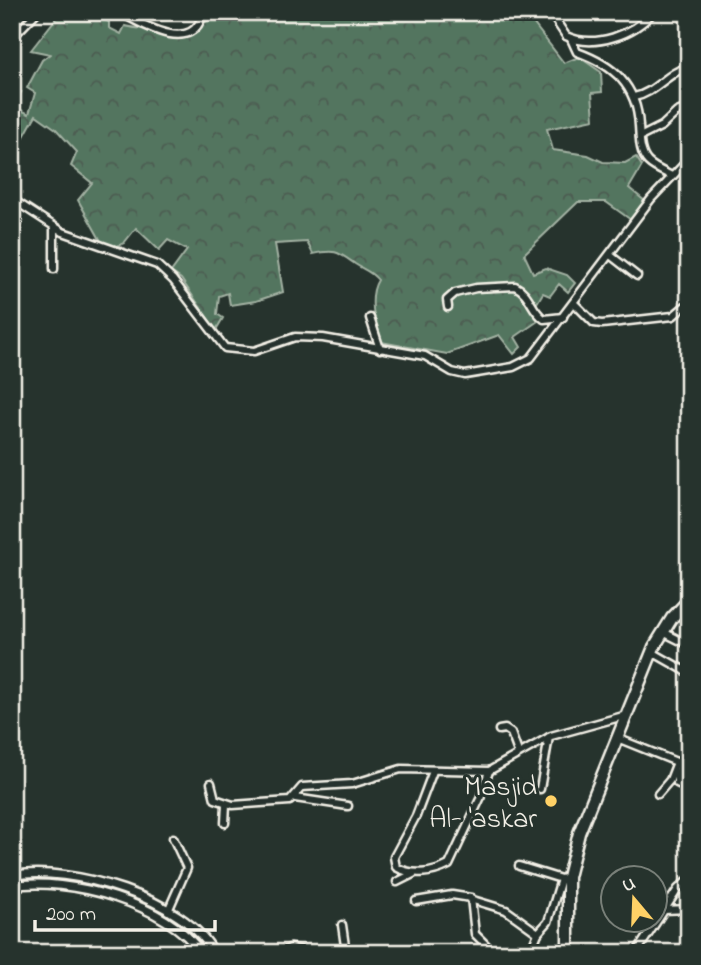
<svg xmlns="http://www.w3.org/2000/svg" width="701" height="965" font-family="'Indie Flower',sans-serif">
<defs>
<pattern id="forest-crowns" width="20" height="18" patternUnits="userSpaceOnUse" patternTransform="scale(1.75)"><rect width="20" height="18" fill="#52745e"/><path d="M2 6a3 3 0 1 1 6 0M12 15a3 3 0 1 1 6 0" fill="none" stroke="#4d5c51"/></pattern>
</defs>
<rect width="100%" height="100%" fill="#26332d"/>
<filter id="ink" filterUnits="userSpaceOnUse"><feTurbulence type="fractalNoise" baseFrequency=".0143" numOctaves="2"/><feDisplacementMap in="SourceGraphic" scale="14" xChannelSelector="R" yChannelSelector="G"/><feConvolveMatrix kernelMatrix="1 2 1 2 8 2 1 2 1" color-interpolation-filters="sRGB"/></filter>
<g filter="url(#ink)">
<path fill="url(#forest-crowns)" stroke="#a3b2a3" stroke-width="2" d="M61,12H69L73,18L88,12L109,22V28L121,34L125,26C135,29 181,32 192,30C197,29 203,23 207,21L209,12H486L487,16L520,14L530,19L564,63L579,57L601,72L602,92L592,93L594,119L547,129L553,150L588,155L603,162L625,163L636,157L642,166L629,188L646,202L631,220L606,202H578L524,254L533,273L546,268L567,275L575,283L568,292L559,284L550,296L543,293L532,311L541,319L515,337L521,347L514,354L499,335L447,354L381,342C374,325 368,296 378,280C371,271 364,270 355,264C338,252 336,249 313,254L307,242L275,244L283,292L256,301L230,305L228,293L219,296L217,314L223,318L216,330L181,279L171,272L187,250L168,240L159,250L136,228L124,243L111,249L101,241L78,200L92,183L71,166L77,152L56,129L36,115L12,158V91L21,92L15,107L29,114L35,93L27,88L42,60L50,54L31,50Z"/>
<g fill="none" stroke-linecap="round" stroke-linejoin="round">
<g stroke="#f4f1e8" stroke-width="11">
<g id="minor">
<path d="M120,12C143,25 194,56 203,12"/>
<path d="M550,12L566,36C594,49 634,35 653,12"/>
<path d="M12,38L37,12"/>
<path d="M571,39L577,52C613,65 637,85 639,126C640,137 639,153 648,162C654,168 664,172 672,176"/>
<path d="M634,97C656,93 668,71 689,67"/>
<path d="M640,137L662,126L677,112L689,107"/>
<path d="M12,199L63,232L157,265L173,280L225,348L254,351L295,337L323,338L425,356L452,372L465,375L513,367L531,358L651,199L689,159"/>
<path d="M12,211L18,222L12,225"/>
<path d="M610,255L637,276"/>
<path d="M54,269V227"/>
<path d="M574,303L594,323L602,324L673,316L685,306"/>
<path d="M448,307L447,300L455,293L476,288L515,286C531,294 530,309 544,319L563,317"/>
<path d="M370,318L380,349"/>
<path d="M663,632L689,645"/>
<path d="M652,652L689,673"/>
<path d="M499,730L505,729L511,733L518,752"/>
<path d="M617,738L689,767"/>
<path d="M433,771L416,816L394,857L396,867C411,876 432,874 449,865L480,799L489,771"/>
<path d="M677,772V783L689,789"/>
<path d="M211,783L215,799L233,805L290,801L302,787L352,784L401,769L489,771L551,736L627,715"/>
<path d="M540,789L549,737"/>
<path d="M658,794L670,780L677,762"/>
<path d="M295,798L348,806"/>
<path d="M225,823L226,804"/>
<path d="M519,866L561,879"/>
<path d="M397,882L413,874"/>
<path d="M473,900L506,910L538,933L548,922L561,879L568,877"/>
<path d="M416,901L452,895L471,898L475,934L486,945"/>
<path d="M664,910L689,909"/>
<path d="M168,911L187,868L173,838"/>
<path d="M342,925L346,953"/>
<path d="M278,953L290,948L318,953"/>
<path d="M530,953L538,933"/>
<path d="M636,953L678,889L689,879"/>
</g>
</g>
<g stroke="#f4f1e8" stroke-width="12">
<g id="tertiary">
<path d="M12,876C69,864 186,899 214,953"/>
<path d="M12,886C67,876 169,904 201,953"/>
</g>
</g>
<g stroke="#f4f1e8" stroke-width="15">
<path id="trunk" d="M568,953V877L579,833L654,647L672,618L689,600"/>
</g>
<use href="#minor" stroke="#26332d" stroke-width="6"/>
<use href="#tertiary" stroke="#26332d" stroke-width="7"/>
<use href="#trunk" stroke="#26332d" stroke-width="10"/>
</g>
</g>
<circle fill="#ffd166" stroke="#26332d" stroke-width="2.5" cx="551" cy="801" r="7"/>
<g text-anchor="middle" stroke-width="6" stroke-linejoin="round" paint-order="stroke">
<g font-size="28" fill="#f4f1e8" stroke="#26332d" text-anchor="end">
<text x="537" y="795">Masjid<tspan x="537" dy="32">Al- 'askar</tspan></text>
</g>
</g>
<rect width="701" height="965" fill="none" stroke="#26332d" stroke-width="42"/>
<rect x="21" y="21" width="659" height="923" fill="none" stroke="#f4f1e8" stroke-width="2.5" filter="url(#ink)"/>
<g transform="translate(634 899) rotate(341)"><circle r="33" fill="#26332d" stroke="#787f78" stroke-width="2"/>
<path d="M0-5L12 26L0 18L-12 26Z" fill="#ffd166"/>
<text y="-10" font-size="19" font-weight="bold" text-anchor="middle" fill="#f4f1e8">U</text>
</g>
<path d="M35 920v10h180v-10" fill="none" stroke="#f4f1e8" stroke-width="3.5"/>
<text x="46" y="920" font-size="21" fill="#f4f1e8" stroke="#26332d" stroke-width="5" paint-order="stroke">200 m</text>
</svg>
